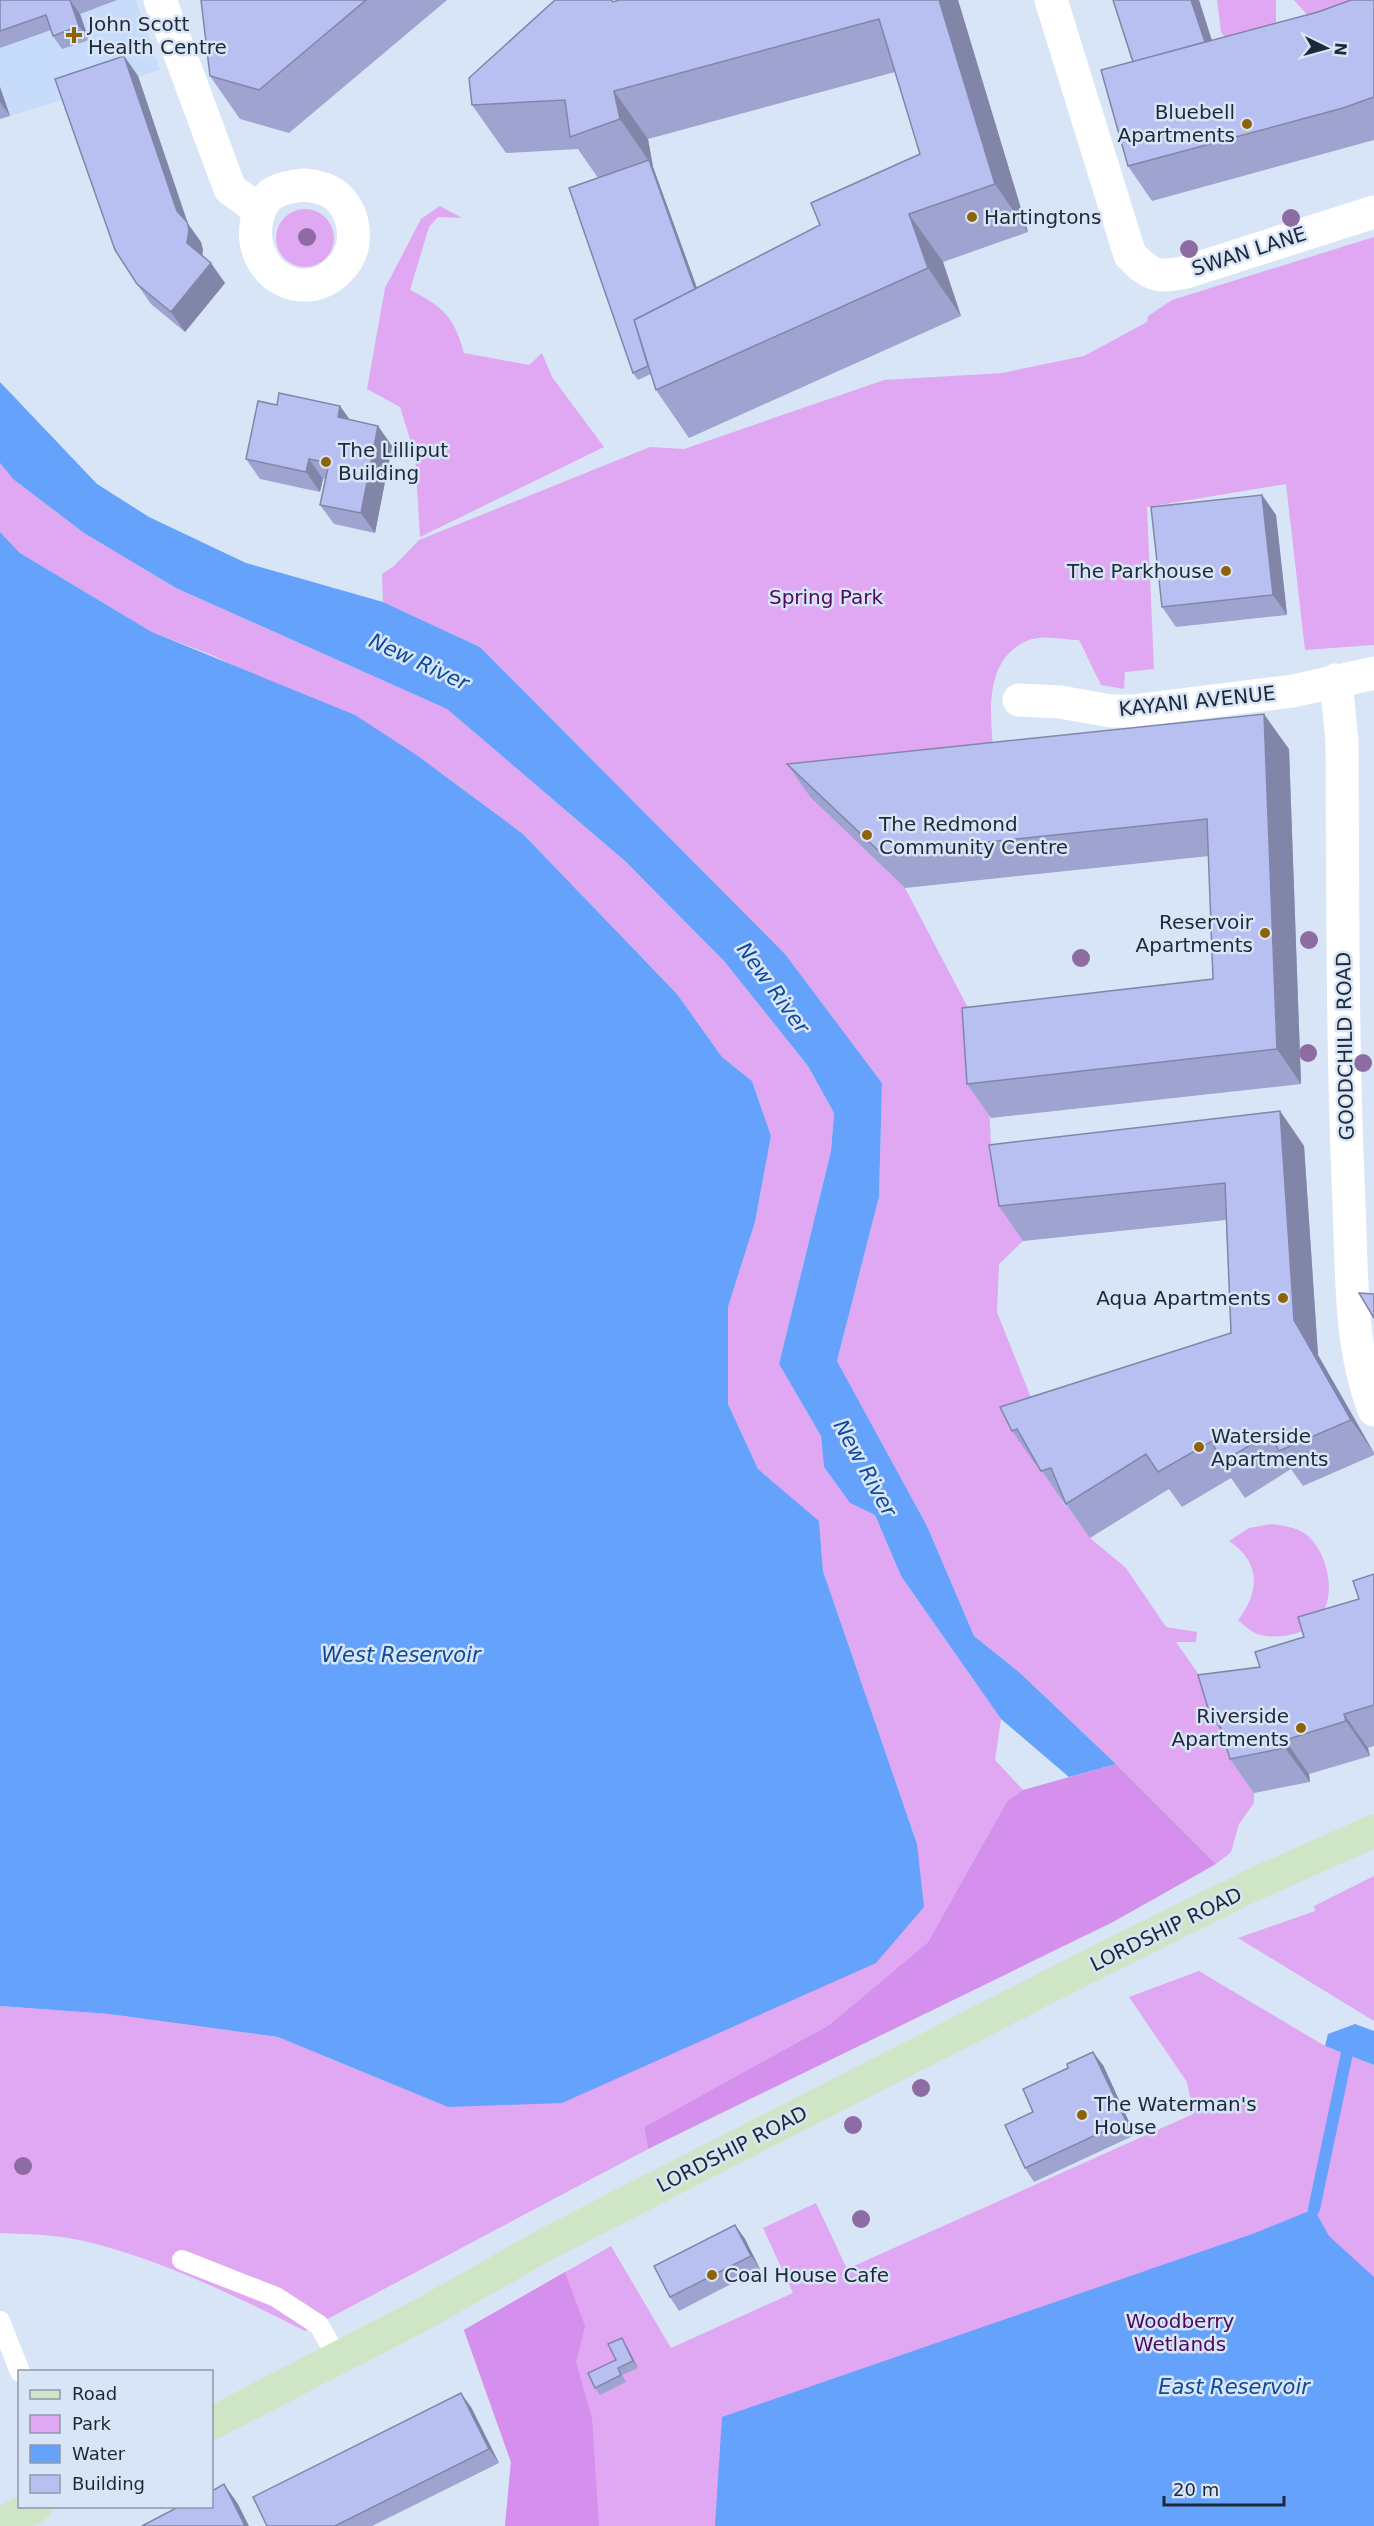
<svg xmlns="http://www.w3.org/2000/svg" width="1374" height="2526" font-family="'DejaVu Sans',sans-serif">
<rect width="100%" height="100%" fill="#d8e5f7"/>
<path fill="#c7dcfb" d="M0,0H136L160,70L0,119Z"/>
<g fill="#e0a8f2">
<path d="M1217,0H1276V25L1234,50L1221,32Z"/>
<path d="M1294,0H1373L1311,19Z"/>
<path d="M440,206L462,218L438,217L429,227L410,290C444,307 454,317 464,353L529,365L542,353L552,377L604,447L420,537L415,455L400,407L367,389L385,288L421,219Z"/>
<circle cx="305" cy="238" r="29"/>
<path d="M1374,237V645L1305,650L1286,484L1147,507L1154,669L1125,672L1124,689L1101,685L1079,640C1065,640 1042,635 1029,640C981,659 991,718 994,759L812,799L905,888L986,1042L991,1146L1013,1179L1023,1241L999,1264L997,1312L1045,1433L1041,1464L1065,1506L1075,1503L1090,1538L1126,1568L1166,1627L1197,1632L1196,1642H1176L1223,1709L1241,1747L1254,1793V1803L1239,1824L1231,1852L1216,1864L1116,1764L1019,1672L974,1636L927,1526L837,1361L879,1197L882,1083L785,954L480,647L383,602L382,574L394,566L419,540L650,447L684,449L884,380L1002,373L1084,356L1147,322L1148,316L1172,300Z"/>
<path d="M0,463L13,479L84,533L176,588L447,709L625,861L724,961L808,1066L834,1113L831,1151L779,1364L821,1436L824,1467L850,1503L875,1515L901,1576L1001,1719L995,1760L1023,1790L1007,1801L928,1942L829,2025L644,2127L648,2149L305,2331C237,2297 169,2263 96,2244C65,2235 32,2234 0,2233V2006L109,2014L278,2037L448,2107L917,1844L823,1571L819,1521L758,1469L728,1404V1307L755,1222L771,1136L752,1081L722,1057L677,994L523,834L418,756L212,655L152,632L20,553L0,532Z"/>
<path d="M1272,1524C1283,1526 1297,1527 1307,1535C1329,1554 1339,1601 1315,1623C1301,1636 1269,1641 1253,1632C1248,1629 1243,1624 1238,1620C1260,1592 1261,1562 1229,1541L1249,1528Z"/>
<path d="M1374,1876V2021L1238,1938L1315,1911L1314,1906Z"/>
<path d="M1199,1971L1325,2046L1374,2065V2526H505L511,2462L464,2330L611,2246L671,2348L793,2293L763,2228L816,2203L847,2269L1193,2114L1187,2082L1129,1997Z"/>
</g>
<g fill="#d58fec">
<path d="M1116,1764L1216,1864L1113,1922L648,2149L644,2127L829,2025L928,1942L1007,1801L1023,1790Z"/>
<path d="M565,2272L585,2326L576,2362L592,2418L599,2526H505L511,2462L464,2330Z"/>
</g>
<g fill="#64a2fc">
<path d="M0,382L97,484L149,517L246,563L383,602L480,647L785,954L882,1083L879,1197L837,1361L927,1526L974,1636L1019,1672L1116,1764L1069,1777L1001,1719L901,1576L875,1515L850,1503L824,1467L821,1436L779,1364L831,1151L834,1113L808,1066L724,961L625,861L447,709L176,588L84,533L13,479L0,463Z"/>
<path d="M0,532L20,553L152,632L355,715L418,756L523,834L677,994L722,1057L752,1081L771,1136L755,1222L728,1307V1404L758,1469L819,1521L823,1571L917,1844L924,1907L876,1963L562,2103L448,2107L278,2037L109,2014L0,2006Z"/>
<path d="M1355,2024L1374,2031V2065L1325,2046L1328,2034Z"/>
<path d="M1314,2209L1329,2236L1374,2277V2526H715L722,2417L1255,2233Z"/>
</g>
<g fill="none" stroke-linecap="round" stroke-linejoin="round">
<path stroke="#64a2fc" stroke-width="12" d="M1314,2209L1347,2053L1356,2041"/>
<g stroke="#fff" stroke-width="20">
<path d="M182,2260L276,2297L319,2325L338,2359"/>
<path d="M0,2321L20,2372"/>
</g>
<g stroke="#fff" stroke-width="33">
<path d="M160,0L230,189L259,210"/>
<path d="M1051,0L1130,255C1150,275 1157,279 1186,272L1374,212"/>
<path d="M304,185C314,186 325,188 334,194C355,210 360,243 344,264C308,310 245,275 257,219C259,210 264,198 273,193C282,188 293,186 304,185Z"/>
<path d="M1336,680L1342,742C1343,896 1342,1049 1349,1203C1352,1272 1349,1344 1374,1410"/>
<path d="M1019,700L1060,702L1111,711H1132L1293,691L1374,673"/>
</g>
<g stroke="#cfe6c6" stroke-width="33">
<path d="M212,2423L425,2313L550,2242L1111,1955L1257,1883L1374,1831"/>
<path d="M0,2524L36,2506"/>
</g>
</g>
<g fill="#8c6ca3">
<circle cx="1291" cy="218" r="9"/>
<circle cx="307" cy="237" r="9"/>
<circle cx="1189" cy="249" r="9"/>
<circle cx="1309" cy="940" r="9"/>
<circle cx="1081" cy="958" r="9"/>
<circle cx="1308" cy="1053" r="9"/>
<circle cx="1363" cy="1063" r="9"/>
<circle cx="921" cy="2088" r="9"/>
<circle cx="853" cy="2125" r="9"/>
<circle cx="23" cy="2166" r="9"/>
<circle cx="861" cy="2219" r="9"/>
</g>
<g fill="#9ea4cf" fill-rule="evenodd">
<path d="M0,0H117L80,14L89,40L62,49L53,36L51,30L0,48Z"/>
<path d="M201,0H447L289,133L240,119L210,76Z"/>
<path d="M958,0L1028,232L943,262L961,316L689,438L656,390L651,374L638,380L633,373L598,178L578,149L506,153L472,105L613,2ZM895,72L920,154L820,225L697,288L653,167L648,139Z"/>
<path d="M1113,0H1199L1212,40L1374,0V140L1152,201L1128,166L1133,62Z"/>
<path d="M124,56L138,76L188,224L201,242L203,250L202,256L225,283L185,332L151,304L137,284Z"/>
<path d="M0,87L10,116L0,119Z"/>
<path d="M277,405L340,406L350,420L378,426L392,446L375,533L334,524L320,505L325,479H323L320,492L260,479L246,459Z"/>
<path d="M1262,495L1276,515L1287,615L1176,627L1162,607Z"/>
<path d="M1289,749L1301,1084L991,1118L967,1084L1213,979L1209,856L905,888L811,798L787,764Z"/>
<path d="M1280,1111L1304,1146L1318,1355L1374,1453V1455L1303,1486L1291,1469L1245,1498L1231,1478L1182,1507L1169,1489L1090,1538L1067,1505L1066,1506L1038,1465H1036L1012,1431L1231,1333L1226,1220L1023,1241L999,1206Z"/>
<path d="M1374,1574V1746L1368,1748L1370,1756L1309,1774L1310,1782L1254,1793L1230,1759L1222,1733L1210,1715L1260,1667L1359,1599Z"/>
<path d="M1103,2065L1135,2135L1034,2182L1025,2168L1033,2112Z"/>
<path d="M735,2225L745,2239L760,2269L679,2311L670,2297Z"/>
<path d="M622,2338L626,2345L638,2368L622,2375L626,2382L600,2395L595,2388L616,2360Z"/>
<path d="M471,2407L499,2463L372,2526H267Z"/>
</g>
<g fill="#8186a9">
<path d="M70,0L80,14L89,40L79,26Z"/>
<path d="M939,0H958L1028,232L995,184Z"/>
<path d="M1191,0H1199L1223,77L1209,57Z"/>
<path d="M124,56L138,76L188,224L201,242L203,250L201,263L187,243Z"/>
<path d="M0,87L10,116L0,102Z"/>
<path d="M614,91L648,139L653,167L620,119Z"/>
<path d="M649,160L653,167L717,343L712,336Z"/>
<path d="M909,214L943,262L961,316L928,268Z"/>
<path d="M211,263L225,283L185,332L171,312Z"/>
<path d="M340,406L354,426L338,417Z"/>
<path d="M378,426L392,446L375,533L361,513Z"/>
<path d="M309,459L323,479L320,492L306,472Z"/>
<path d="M1262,495L1276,515L1287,615L1273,595Z"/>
<path d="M1264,714L1289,749L1301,1084L1277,1049Z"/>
<path d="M1280,1111L1304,1146L1318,1355L1374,1453L1351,1420L1294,1320Z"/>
<path d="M1344,1714L1368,1748L1370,1756L1346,1721Z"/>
<path d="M1285,1740L1309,1774L1310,1782L1285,1748Z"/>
<path d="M1093,2052L1103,2065L1135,2135L1126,2121Z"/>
<path d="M735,2225L745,2239L760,2269L751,2256Z"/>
<path d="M622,2338L626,2345L638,2368L633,2361Z"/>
<path d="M461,2393L471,2407L499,2463L489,2449Z"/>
<path d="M224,2484L238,2504L249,2526H245Z"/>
</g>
<g fill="#b8bff1" stroke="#8186a9" stroke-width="1.5">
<path d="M0,0H70L79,26L53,36L46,15L0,31Z"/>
<path d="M201,0H366L259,90L210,76Z"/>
<path d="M555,0H611L613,2L619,0H939L995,184L909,214L928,268L656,390L634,320L820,225L811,203L920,154L879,19L614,91L620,119L570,137L565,100L472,105L469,78Z"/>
<path d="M1113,0H1191L1205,42L1133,62Z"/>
<path d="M1351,0H1374V97L1343,108L1128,166L1101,70L1318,12Z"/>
<path d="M124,56L177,211L187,222L189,230L187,243L211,263L171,312L137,284L115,250L55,79Z"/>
<path d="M649,160L695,289L634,320L648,366L633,373L569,188Z"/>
<path d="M279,393L340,406L338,417L378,426L361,513L320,505L329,463L309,459L306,472L246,459L258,401L277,405Z"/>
<path d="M1262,495L1273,595L1162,607L1151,507Z"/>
<path d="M1264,714L1277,1049L967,1084L962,1008L1213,979L1207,819L881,853L787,764Z"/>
<path d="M1280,1111L1294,1320L1351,1420L1279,1451L1270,1433L1221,1463L1212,1441L1158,1472L1146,1454L1066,1504L1051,1468L1041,1471L1017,1429L1012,1431L1000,1407L1231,1333L1225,1183L999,1206L989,1145Z"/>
<path d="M1359,1293L1374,1294V1318Z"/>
<path d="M1374,1574V1705L1344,1714L1346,1721L1285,1740V1748L1230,1759L1216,1713L1210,1715L1198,1675L1260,1667L1255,1652L1304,1637L1298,1617L1359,1599L1353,1581Z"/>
<path d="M1093,2052L1126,2121L1025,2168L1005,2125L1033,2112L1023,2089L1068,2068L1067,2064Z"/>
<path d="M735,2225L751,2256L670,2297L654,2266Z"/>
<path d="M622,2338L633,2361L618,2368L621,2375L595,2388L588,2373L616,2360L608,2344Z"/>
<path d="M461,2393L489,2449L335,2526H267L253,2497Z"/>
<path d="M224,2484L245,2526H142L180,2506H212V2491Z"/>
</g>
<g fill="#8e6308" stroke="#d8e5f7" stroke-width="2">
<path d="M71 26h6v6h6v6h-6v6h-6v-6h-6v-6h6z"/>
<circle cx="1247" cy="124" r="6"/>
<circle cx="972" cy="217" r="6"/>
<circle cx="326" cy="462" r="6"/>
<circle cx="1226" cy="571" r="6"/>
<circle cx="867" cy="835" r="6"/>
<circle cx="1265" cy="933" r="6"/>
<circle cx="1283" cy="1298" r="6"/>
<circle cx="1199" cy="1447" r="6"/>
<circle cx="1301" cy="1728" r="6"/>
<circle cx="1082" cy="2115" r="6"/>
<circle cx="712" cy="2275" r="6"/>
</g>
<g text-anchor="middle" stroke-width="5" stroke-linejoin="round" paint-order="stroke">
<g font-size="20" fill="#1d2839" stroke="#d8e5f7" text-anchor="start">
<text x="88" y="31">John Scott<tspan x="88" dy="23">Health Centre</tspan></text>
<text x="1235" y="119" text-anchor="end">Bluebell<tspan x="1235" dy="23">Apartments</tspan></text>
<text x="984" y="224">Hartingtons</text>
<text x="338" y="457">The Lilliput<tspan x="338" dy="23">Building</tspan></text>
<text x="1214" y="578" text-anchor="end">The Parkhouse</text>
<text x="879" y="831">The Redmond<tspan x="879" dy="23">Community Centre</tspan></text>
<text x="1253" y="929" text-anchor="end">Reservoir<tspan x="1253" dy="23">Apartments</tspan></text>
<text x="1271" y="1305" text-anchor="end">Aqua Apartments</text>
<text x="1211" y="1443">Waterside<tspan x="1211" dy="23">Apartments</tspan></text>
<text x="1289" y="1723" text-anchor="end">Riverside<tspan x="1289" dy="23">Apartments</tspan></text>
<text x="1094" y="2111">The Waterman's<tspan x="1094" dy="23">House</tspan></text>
<text x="724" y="2282">Coal House Cafe</text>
</g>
<g font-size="20" fill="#1d2839" stroke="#d8e5f7">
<text transform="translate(1249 251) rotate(-18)" y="7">SWAN LANE</text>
<text transform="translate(1197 701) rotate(-6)" y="7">KAYANI AVENUE</text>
<text transform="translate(1345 1046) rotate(-91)" y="7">GOODCHILD ROAD</text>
<text transform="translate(1166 1929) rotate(-26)" y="7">LORDSHIP ROAD</text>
<text transform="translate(732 2149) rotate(-27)" y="7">LORDSHIP ROAD</text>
</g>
<g font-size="20" fill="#4d095f" stroke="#d8e5f7">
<text x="826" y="604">Spring Park</text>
<text x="1180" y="2328">Woodberry<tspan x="1180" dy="23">Wetlands</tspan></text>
</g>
<g font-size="21" font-style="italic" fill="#0d4a99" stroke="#d8e5f7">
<text transform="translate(419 662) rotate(25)" y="7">New River</text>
<text transform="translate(773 988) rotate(54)" y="7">New River</text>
<text transform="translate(865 1468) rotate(61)" y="7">New River</text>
<text x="401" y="1662">West Reservoir</text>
<text x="1234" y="2394">East Reservoir</text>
</g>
</g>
<rect x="18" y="2370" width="195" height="138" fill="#d8e5f7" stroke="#8d99ab" stroke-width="1.5"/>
<rect x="30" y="2390" width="30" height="9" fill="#cfe6c6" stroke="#8d99ab" stroke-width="1.5"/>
<text x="72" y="2400" font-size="18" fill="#1d2839">Road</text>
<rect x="30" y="2415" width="30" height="18" fill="#e0a8f2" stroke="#8d99ab" stroke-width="1.5"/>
<text x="72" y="2430" font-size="18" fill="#1d2839">Park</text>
<rect x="30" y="2445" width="30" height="18" fill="#64a2fc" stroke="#8d99ab" stroke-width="1.5"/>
<text x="72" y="2460" font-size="18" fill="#1d2839">Water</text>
<rect x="30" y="2475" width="30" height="18" fill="#b8bff1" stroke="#8d99ab" stroke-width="1.5"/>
<text x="72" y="2490" font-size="18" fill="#1d2839">Building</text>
<g transform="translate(1326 48) rotate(95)" stroke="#d8e5f7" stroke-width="4.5" paint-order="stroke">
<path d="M0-4.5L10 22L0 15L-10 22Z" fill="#1d2839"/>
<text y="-9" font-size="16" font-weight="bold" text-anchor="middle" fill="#1d2839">N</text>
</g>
<path d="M1164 2496v9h120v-9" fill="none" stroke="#1d2839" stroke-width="3"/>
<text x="1173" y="2496" font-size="18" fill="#1d2839" stroke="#d8e5f7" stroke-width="4.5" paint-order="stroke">20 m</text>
</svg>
